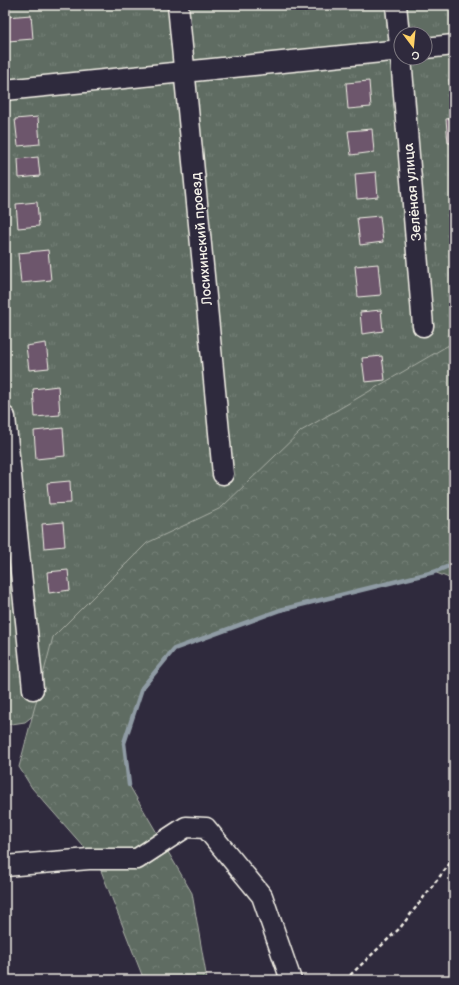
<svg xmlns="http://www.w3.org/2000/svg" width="459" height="985" font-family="'Balsamiq Sans',sans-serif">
<defs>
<pattern id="grass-tufts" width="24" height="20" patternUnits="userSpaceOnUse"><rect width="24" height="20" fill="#5e6c62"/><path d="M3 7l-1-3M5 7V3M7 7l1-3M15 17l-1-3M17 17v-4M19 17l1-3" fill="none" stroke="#768178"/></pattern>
<pattern id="forest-crowns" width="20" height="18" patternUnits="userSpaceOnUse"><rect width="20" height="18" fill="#5e6c62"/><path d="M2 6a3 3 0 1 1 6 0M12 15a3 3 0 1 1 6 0" fill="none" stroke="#768178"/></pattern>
</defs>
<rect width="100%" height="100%" fill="#2f2a3d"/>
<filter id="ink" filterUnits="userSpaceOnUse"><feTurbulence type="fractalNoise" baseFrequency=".025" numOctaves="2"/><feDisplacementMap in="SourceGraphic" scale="8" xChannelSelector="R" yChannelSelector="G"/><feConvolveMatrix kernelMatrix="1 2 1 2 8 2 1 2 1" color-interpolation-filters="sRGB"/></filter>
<g filter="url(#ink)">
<path fill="url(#grass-tufts)" stroke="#a9aea5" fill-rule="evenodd" d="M5,5H454V385L25,722L5,725ZM401,34H425V58H401Z"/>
<path fill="url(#forest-crowns)" stroke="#a9aea5" d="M454,342V580L434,572L280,610L174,649L142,688L124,743L129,785L192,893L207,980H144L98,863L32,788L19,767L53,637L147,543L221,508L301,431Z"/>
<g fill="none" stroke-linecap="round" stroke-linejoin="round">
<path stroke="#8f9ba4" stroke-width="4.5" d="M129,785L124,743L142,688L174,649L280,610L434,572L454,564"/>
</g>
<g fill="#6d576c" stroke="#f4f1e8">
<path d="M31,15L33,39L8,41L6,17Z"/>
<path d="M449,79H454V109H452Z"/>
<path d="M369,81L371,107L348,109L346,83Z"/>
<path d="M38,117L40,144L18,146L15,119Z"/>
<path d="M454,118V143H448L446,119Z"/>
<path d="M372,129L374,152L351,155L348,131Z"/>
<path d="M38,157L40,176L19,178L18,159Z"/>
<path d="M376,172L378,197L357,199L355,174Z"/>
<path d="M37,202L39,226L18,228L16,204Z"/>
<path d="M380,216L383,242L360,245L357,218Z"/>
<path d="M48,250L51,280L21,283L18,253Z"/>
<path d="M378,264L381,295L358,297L355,266Z"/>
<path d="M381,310L383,331L362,334L360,312Z"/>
<path d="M46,343L49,368L29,370L26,346Z"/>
<path d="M382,356L385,380L365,382L362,358Z"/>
<path d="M58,386L60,415L35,417L33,389Z"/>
<path d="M63,428L65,456L36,459L34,431Z"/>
<path d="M70,481L71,503L49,504L47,483Z"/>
<path d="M63,522L65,546L44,548L42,524Z"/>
<path d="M68,570L70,590L49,593L47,572Z"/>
</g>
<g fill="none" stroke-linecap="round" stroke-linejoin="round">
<g stroke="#f4f1e8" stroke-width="23">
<g id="minor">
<path d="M178,5L223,474"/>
<path d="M396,5L401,55"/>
<path d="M425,48L454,45"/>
<path d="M401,58L423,326"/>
<path d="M5,90L401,50"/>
<path d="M5,417L33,689"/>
<path d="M5,866L89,859H137L186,827L206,828L262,896L291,980"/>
</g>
</g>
<path stroke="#f4f1e8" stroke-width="2.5" stroke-dasharray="4 3" stroke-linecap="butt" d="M345,980L400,928L454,858"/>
<use href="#minor" stroke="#2f2a3d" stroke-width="20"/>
</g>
</g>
<g text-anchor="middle" stroke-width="3" stroke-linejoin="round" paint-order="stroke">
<g font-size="14" fill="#f4f1e8" stroke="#2f2a3d">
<text transform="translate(412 192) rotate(-95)" y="5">Зелёная улица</text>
<text transform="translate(201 239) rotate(-95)" y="5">Лосихинский проезд</text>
</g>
</g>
<rect width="459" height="985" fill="none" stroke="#2f2a3d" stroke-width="20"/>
<rect x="10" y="10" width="439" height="965" fill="none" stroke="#f4f1e8" stroke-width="1.5" filter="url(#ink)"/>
<g transform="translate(413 46) rotate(164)"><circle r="19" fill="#2f2a3d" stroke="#7e7a81"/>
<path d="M0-3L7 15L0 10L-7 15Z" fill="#ffd166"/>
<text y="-6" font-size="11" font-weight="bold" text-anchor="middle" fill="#f4f1e8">С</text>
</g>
</svg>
